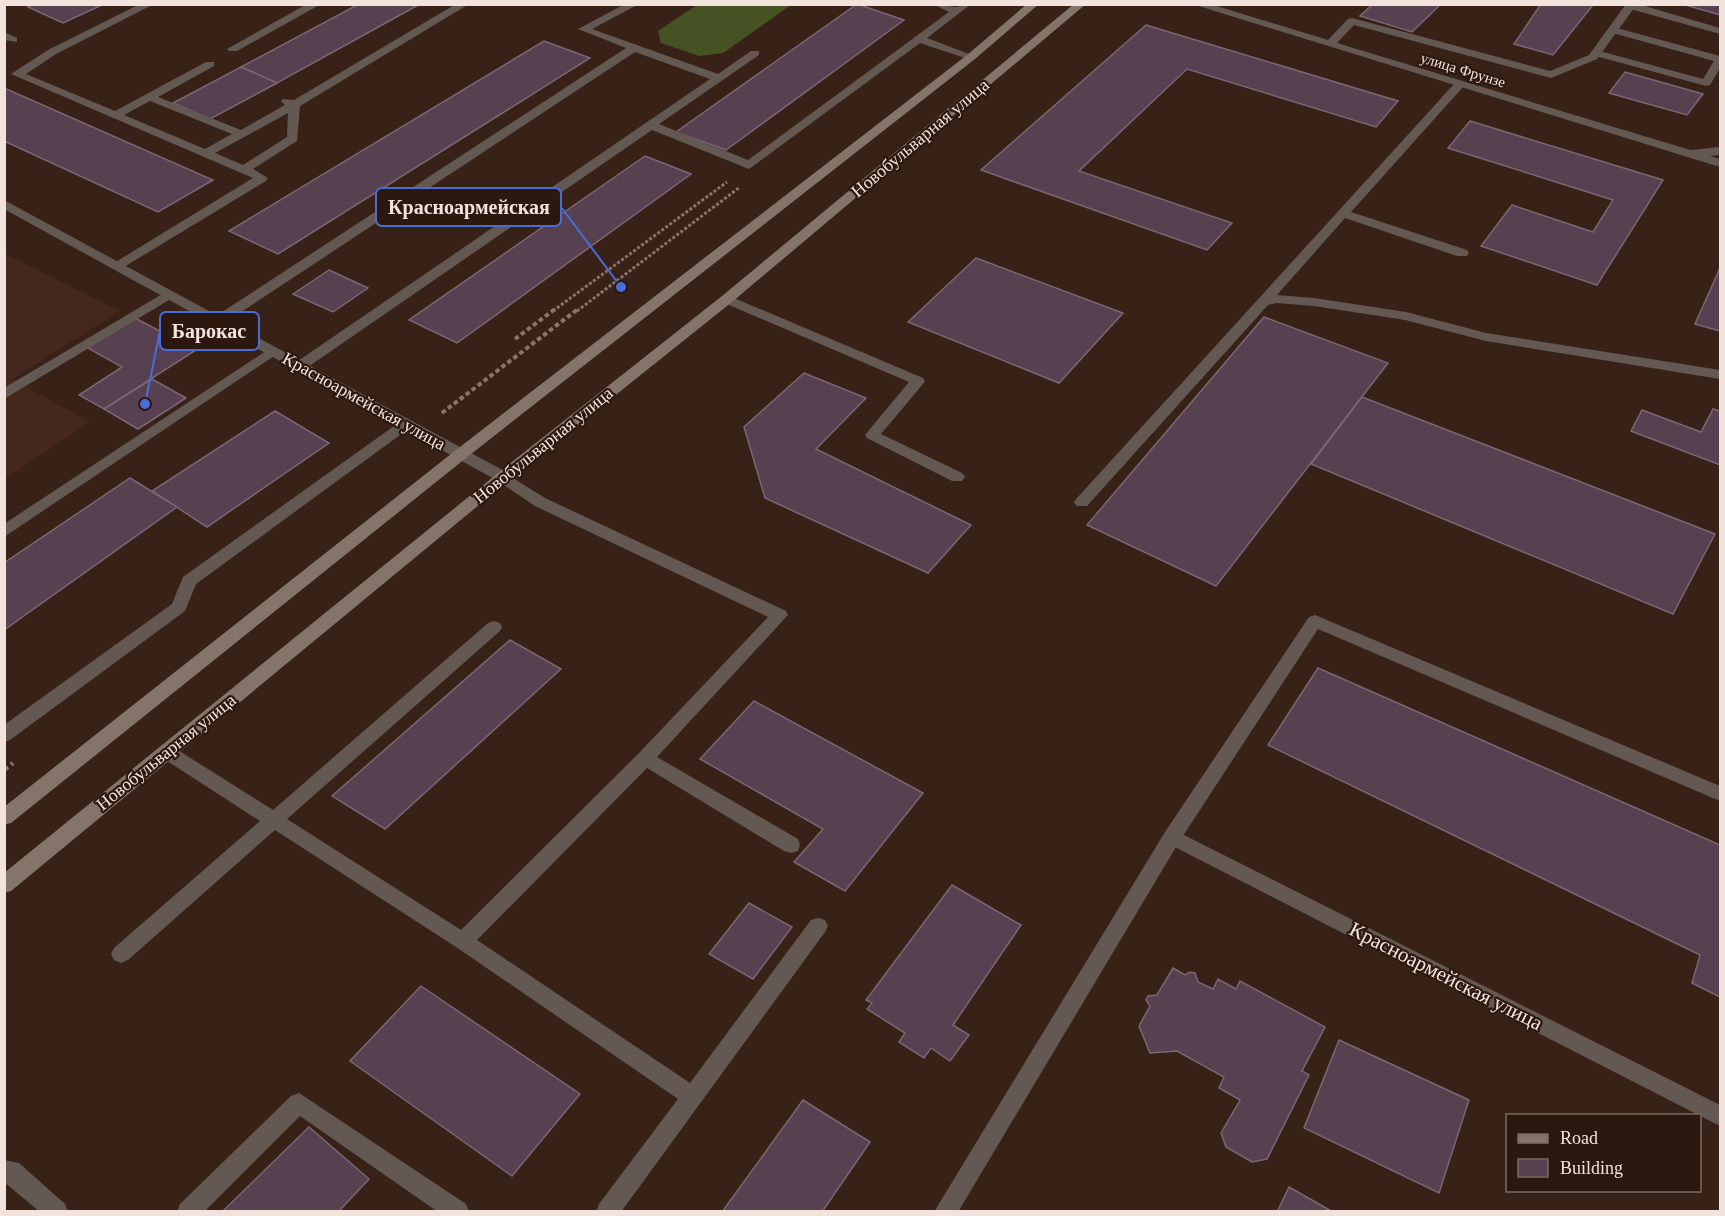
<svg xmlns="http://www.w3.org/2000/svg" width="1725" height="1216" font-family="Georgia,serif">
<rect width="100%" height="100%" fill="#382218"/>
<path fill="#44281b" d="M4,253L120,311L12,379L90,422L5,479Z"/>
<path fill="#465223" d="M697,5V4L791,5L723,53L699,56L661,43L658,31Z"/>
<g fill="#574150" stroke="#7d6574" stroke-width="1.5">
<path d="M35,4H104L63,23L28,7Z"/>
<path d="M359,4H420L277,83L241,67Z"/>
<path d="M857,4L904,20L726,150L676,132Z"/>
<path d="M1373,4H1440V5L1412,32L1360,16Z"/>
<path d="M1541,4L1593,5L1553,55L1514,44Z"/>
<path d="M1682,4H1720V15Z"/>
<path d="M1146,25L1398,101L1376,127L1187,69L1079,171L1232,223L1207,250L981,170Z"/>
<path d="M544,41L590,58L278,254L229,231Z"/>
<path d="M241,67L277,83L210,119L173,103Z"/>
<path d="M1625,72L1703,94L1687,115L1609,93Z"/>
<path d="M4,88L213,180L158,212L4,141Z"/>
<path d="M1470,121L1663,180L1597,285L1481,246L1512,205L1593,232L1613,200L1448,148Z"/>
<path d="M645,156L691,174L457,343L409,320Z"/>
<path d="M976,258L1123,313L1059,383L908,322Z"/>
<path d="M1720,268V331L1695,324Z"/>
<path d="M329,270L368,288L333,312L293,294Z"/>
<path d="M1264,317L1388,363L1216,586L1087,525Z"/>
<path d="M135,318L196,350L104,409L79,395L122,367L86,347Z"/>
<path d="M804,373L866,398L816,449L971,525L928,573L765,498L744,427Z"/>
<path d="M152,379L186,398L138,429L104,409Z"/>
<path d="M1362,397L1715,534L1673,614L1311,464Z"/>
<path d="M1713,409L1720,411V465L1631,431L1642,410L1701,432Z"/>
<path d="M275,411L329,443L207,527L152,491Z"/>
<path d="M130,478L177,507L4,630V563Z"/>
<path d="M510,640L561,669L385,829L332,796Z"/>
<path d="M1318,668L1720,845V997L1692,983L1700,955L1268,745Z"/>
<path d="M754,701L923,793L845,891L794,862L823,829L700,759Z"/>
<path d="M952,885L1021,925L953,1025L969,1035L950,1061L931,1048L924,1058L899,1042L905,1033L867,1009L872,1003L866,1000Z"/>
<path d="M749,903L792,927L753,979L709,954Z"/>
<path d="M1173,968L1185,975L1190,972L1195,973L1198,982L1213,989L1218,979L1236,989L1240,981L1325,1027L1302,1071L1309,1075L1267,1159L1252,1162L1226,1147L1221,1133L1240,1100L1219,1088L1224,1077L1177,1051L1150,1053L1139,1026L1150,1006L1146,1000L1148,996L1157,995Z"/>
<path d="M421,986L580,1094L512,1176L350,1061Z"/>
<path d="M1339,1040L1469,1100L1439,1193L1304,1128Z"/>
<path d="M803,1100L870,1142L822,1212H722Z"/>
<path d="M309,1127L369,1179L338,1212H222Z"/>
<path d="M1289,1187L1333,1212H1277Z"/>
</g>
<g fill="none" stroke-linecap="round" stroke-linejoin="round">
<g stroke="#88756c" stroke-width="3" stroke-dasharray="3 2" stroke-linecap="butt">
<path d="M553,311L727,182"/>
<path d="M577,311L740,187"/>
</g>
<g stroke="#88756c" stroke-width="4" stroke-dasharray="4.5 3" stroke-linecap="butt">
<path d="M515,339L555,309"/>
<path d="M442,413L578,309"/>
</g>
<path stroke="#88756c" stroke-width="4.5" stroke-dasharray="5 4" stroke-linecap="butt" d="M4,770L13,763"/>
<g fill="#635952" fill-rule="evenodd">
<path d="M140,4H154L56,54L26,74L115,111L206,62H214V66L158,97L241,130L285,105L281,101L283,99L294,100L456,4H469L300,106L297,141L253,169L268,178L266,181L119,270L114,269L112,266L114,263L253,178L11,74L48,50ZM150,101L232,134L205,149L124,115ZM288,113L287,137L243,165L215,153Z"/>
<path d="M307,4H321L237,51H229L227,49Z"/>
<path d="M625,4H639L592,29L718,74L751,51H759V55L659,124L748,160L949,12L933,4L955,7L971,4L927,38L977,57L971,60L920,43L749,169L652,130L305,369H295L293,366L295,363L710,79L635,52L223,324H213L211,321L213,318L626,48L578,29Z"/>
<path d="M1627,4H1638L1720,28V34L1627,8Z"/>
<path d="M1613,27L1720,56V68L1710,85L1706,86L1592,55L1590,53L1596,50L1703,79L1714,61L1609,32L1608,30Z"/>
<path d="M4,32L17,38V42L4,40Z"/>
<path d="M1459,82L1465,85L1463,87L1351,212L1467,250L1469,253L1467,256H1457L1345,218L1277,295L1314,298L1406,312L1486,333L1720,370V379L1486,341L1405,320L1314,306L1277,303L1268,305L1087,506H1077L1074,502L1077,498L1455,83Z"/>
<path d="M1720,147V155L1691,158L1685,154L1691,150Z"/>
<path d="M169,290L176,294L174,297L4,399V388Z"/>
<path d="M727,295L923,378L925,381L923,384L881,434L962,473L965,477L962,481H952L867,438L865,435L909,382L722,302L720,299Z"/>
<path d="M272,347L277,348L279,351L277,354L4,537V524Z"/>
<path d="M406,419L413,424L411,427L196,584L185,611L10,740L4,742V725L172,604L183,577L401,421Z"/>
<path d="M503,472L545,498L786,611L788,615L657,757L798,839L800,845L798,851L791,853L784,851L647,768L477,940L690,1083L811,920L818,918L825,920L828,926L825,932L621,1212H596L599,1204L678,1099L456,947L275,830L128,960L121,963L114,960L111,954L114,948L260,821L161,757L158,752L161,747L167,745L173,747L273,810L488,623L494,621L500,623L502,627L500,631L287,819L461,930L639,753L768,617L535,506L498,481L495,477L498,473Z"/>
<path d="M1315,615L1720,786V801L1318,629L1179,842L958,1212H934L1165,832L1309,617Z"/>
<path d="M299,1093L466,1204L469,1212H438L300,1116L204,1212H177L180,1204L291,1096Z"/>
<path d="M4,1160L19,1163L65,1204L68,1212H40L4,1182Z"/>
</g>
<g fill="#635952" fill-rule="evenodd">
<path d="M1192,4H1210L1328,40L1348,19L1352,18L1550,71L1589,55L1626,4H1637L1597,59L1551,78L1354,25L1337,43L1720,159V167Z"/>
<path d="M4,200L508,473L511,477L503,482L498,481L4,209Z"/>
<path d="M1172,829L1720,1105V1126L1165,842L1163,837L1165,832Z"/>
</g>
<g fill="#847469" fill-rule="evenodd">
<path d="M1027,4H1039L975,59L466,458L11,823L4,825V807L456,450L967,55Z"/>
<path d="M1074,4H1086L732,302L508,481L11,891L4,893V873L498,473L722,296Z"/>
</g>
</g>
<g text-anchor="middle" stroke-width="4.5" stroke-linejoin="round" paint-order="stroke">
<g font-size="15" fill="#f2e3dc" stroke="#2d180f">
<text transform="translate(1463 70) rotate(17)" y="5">улица Фрунзе</text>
</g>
<g font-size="18" fill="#f2e3dc" stroke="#2d180f">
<text transform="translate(920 138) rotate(-40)" y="6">Новобульварная улица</text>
<text transform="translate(364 401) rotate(29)" y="6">Красноармейская улица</text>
<text transform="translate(543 445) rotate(-39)" y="6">Новобульварная улица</text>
<text transform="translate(166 752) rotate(-39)" y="6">Новобульварная улица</text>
</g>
<g font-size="21" fill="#f2e3dc" stroke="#2d180f">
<text transform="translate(1446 976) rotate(27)" y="7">Красноармейская улица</text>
</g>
</g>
<path fill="none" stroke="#486cd9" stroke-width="2" d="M621 287L561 207M145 404L160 331"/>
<g fill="#486cd9" stroke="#2d180f" stroke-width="2">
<circle cx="621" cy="287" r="6"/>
<circle cx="145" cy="404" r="6"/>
</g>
<g fill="#2d180f" stroke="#486cd9" stroke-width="2">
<rect x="376" y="188" width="185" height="38" rx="6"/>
<rect x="160" y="312" width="99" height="38" rx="6"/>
</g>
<g font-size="20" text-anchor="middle" font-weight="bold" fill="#f2e3dc">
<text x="469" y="214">Красноармейская</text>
<text x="209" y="338">Барокас</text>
</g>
<rect width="1725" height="1216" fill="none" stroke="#f2e3dc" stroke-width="12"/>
<rect x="1506" y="1114" width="195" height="78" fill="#2d180f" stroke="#7c6961" stroke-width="1.5"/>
<rect x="1518" y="1134" width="30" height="9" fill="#847469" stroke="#7c6961" stroke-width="1.5"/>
<text x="1560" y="1144" font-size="18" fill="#f2e3dc">Road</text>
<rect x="1518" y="1159" width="30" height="18" fill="#574150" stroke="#7c6961" stroke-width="1.5"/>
<text x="1560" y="1174" font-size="18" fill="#f2e3dc">Building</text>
</svg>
